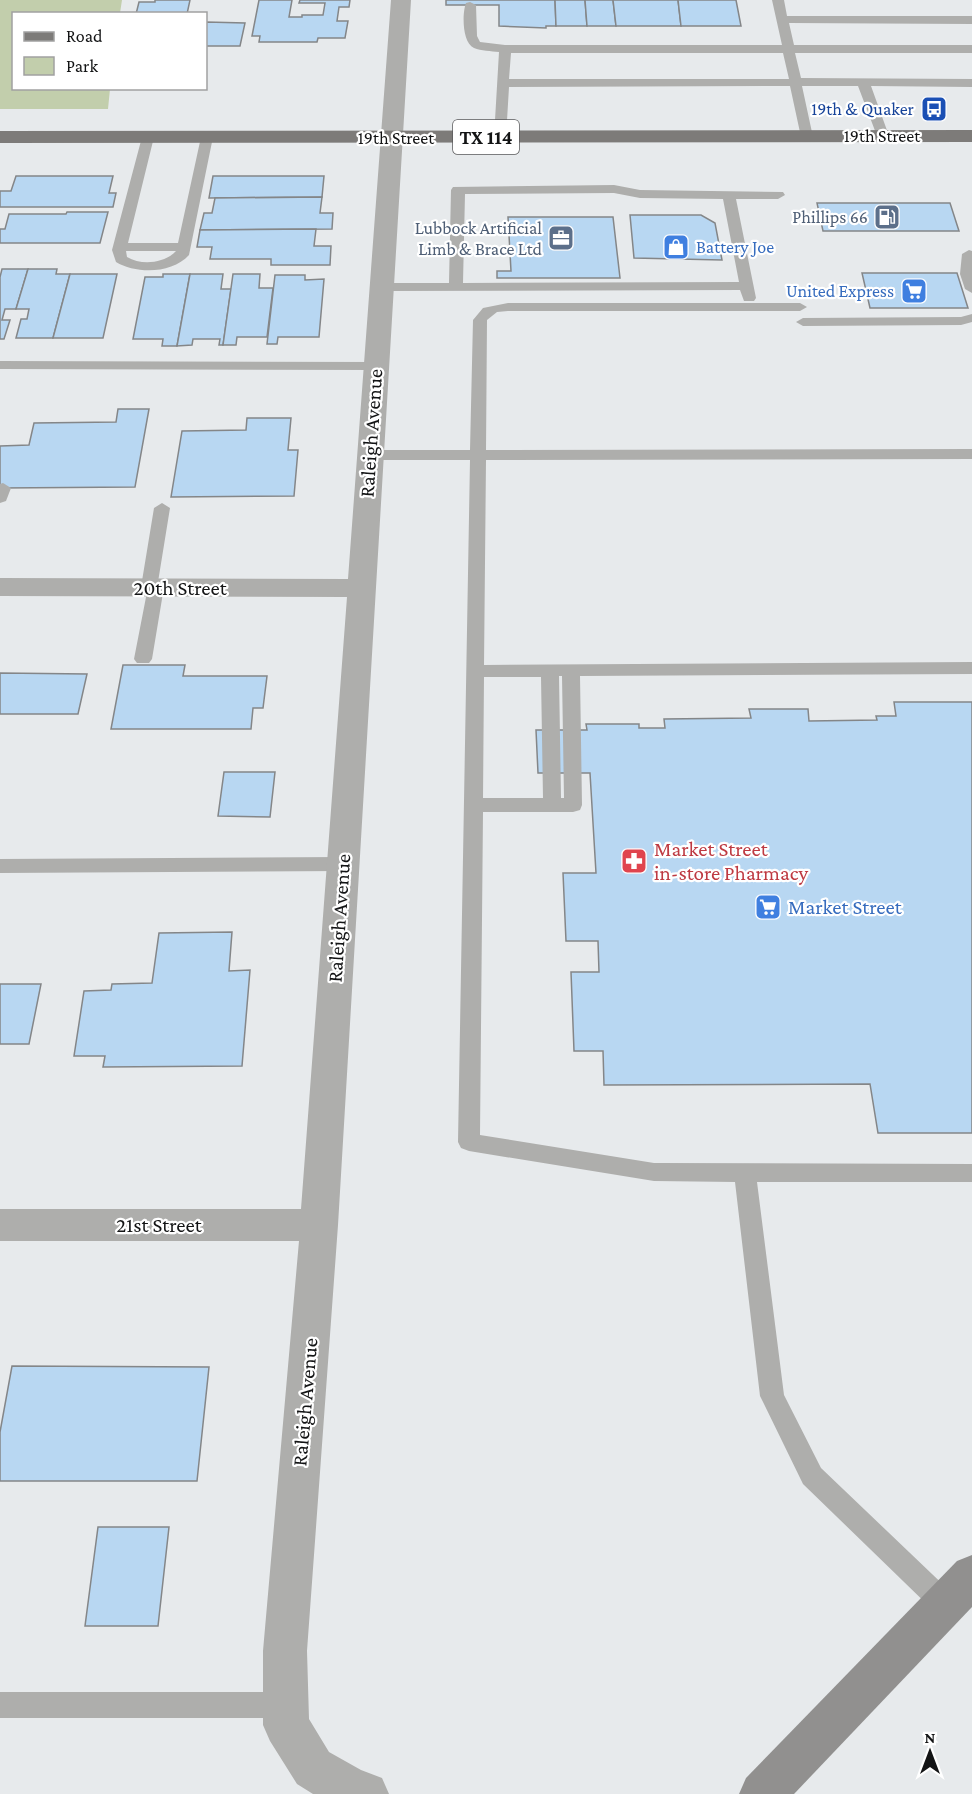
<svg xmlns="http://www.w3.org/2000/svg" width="972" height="1794" font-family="'Crimson Pro',serif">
<rect width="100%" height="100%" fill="#e7eaec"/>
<path fill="#c2ceac" d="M0,0H122L120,13L14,14V88L110,89L108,109H0Z"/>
<g fill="#b8d7f2" stroke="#848688" stroke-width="1.5">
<path d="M155,0H190L187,14H136L139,2H155Z"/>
<path d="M259,0H292L289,17H302V15H323L325,3H299L300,0H350L349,7H339L337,21H348L345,38H318L317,42H259L260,36H252Z"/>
<path d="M446,0H555L556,26H546V28L499,26V5H446Z"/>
<path d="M555,0H585L587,26H556Z"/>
<path d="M585,0H613L616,26H587Z"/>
<path d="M613,0H678L681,26H616Z"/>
<path d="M678,0H736L741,26H681Z"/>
<path d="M206,22L245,23L240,46H206Z"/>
<path d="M16,176H113L109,193H116L113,207H0V191H11Z"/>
<path d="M213,176H324L322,197L209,198Z"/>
<path d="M322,197L320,213H333L332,229L200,230L204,213H212L215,198Z"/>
<path d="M817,203H950L959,231H823Z"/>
<path d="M67,212H108L100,243H0V229H5L9,214H66Z"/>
<path d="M630,215H701L715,223L722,260L634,258Z"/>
<path d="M508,217H613L620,278H497V271H511Z"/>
<path d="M316,229L314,246H331L330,265H271V259H210L212,247H197L200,230Z"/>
<path d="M2,269H28L16,309H5L2,320H10L4,339H0V277Z"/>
<path d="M28,269H57L56,274H70L53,338H16L21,319H27L29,309H16Z"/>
<path d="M862,273H957L968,308H870Z"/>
<path d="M70,274H117L103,338H53Z"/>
<path d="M163,274H190L177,346H162L163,339H133L145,277H163Z"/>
<path d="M190,274H223L221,289H231L223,345H219L220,339H193L192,345L177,346Z"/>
<path d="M233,274H260L259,288H273L267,337H237L236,345H223Z"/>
<path d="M275,275H305V280L324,279L319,337H278L277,344H267Z"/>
<path d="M118,409H149L135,487L0,488V446L29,445L34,423L116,422Z"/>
<path d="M247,418H291L288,450H298L294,496L171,497L182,431L246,430Z"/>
<path d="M123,665H185L183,676H267L263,708H253L251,729H111Z"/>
<path d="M0,673L87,674L78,714H0Z"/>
<path d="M894,702H972V1133H878L870,1084L604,1085L603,1051H574L571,972H599L598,941H566L563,873H596L590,773H538L536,730H587L586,724H639V728H665L664,719L751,718L749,709H808L809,721L877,720L876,716H896Z"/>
<path d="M224,772H275L270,817L218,816Z"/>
<path d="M232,932L229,971L250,970L242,1066L103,1067L105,1056H74L84,991L111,990L112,984L152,983L159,933Z"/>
<path d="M0,984H41L29,1044H0Z"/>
<path d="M12,1366L209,1367L197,1481H0V1432Z"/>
<path d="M98,1527H169L158,1626H85Z"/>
</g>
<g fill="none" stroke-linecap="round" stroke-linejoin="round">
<g fill="#aeaeac" fill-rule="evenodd">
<path d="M772,0H784L787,16H972V24L789,23L794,45H972V53H795L801,78L972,79V87L871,86L889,136L883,140L877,136L858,86H802L813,137L807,141L801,137L790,86L509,87L506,137L500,141L494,137L499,52C491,51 481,51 474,48C462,43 462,13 466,3L470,2L476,5L477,36L480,42L505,45H782ZM511,53H783L789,79H509Z"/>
<path d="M148,133L154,137L128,243H178L201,137L207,133L213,137L189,255C172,274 136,274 116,262L112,250L142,137ZM126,251H176C165,263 142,266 127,257Z"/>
<path d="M614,185L640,190L783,192L785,195L778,199H736L756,298L754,301H744L740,290L382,291L375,287L382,283H449L451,190L453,187ZM614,193L640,198L723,199L739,282L463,283L465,194Z"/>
<path d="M969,250L972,251V293L965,289L960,274L962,254Z"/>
<path d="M508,303H800L807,307L800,311H508L497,312L487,320L486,450L972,449V459L486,460L484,665L972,662V674L580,676L582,805L580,810L573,812H483L480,1135L654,1163L972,1164V1182H757L784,1395L821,1468L954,1595L958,1604L954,1613L945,1617L936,1613L803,1484L764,1404L760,1396L735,1182L654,1181L469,1151L461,1148L458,1142L470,460H370L362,455L370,450H470L473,320L483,308ZM559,676H562L564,798H561ZM484,677H541L543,798H483Z"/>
<path d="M972,314V322L961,325L803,326L796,322L803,318L961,317Z"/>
<path d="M0,361L376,362L383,366L376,370L0,369Z"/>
<path d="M3,483L11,488L6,501L0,503V484Z"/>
<path d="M162,503L170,508L158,582L164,587L152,659L149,663H137L134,659L147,592L141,587L154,508Z"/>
<path d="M343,857L350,859L353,864L350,869L343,871L0,873V859Z"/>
<path d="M0,1692H285L294,1696L298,1705L294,1714L285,1718H0Z"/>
</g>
<path fill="#aeaeac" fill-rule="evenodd" d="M391,0H411L338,1225L307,1651L309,1719L329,1752L361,1770L382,1778L389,1794H313L297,1784L270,1741L263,1725V1651L299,1241H0V1209H301L347,597L0,596V578L348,579Z"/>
<path fill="#91908f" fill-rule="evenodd" d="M972,1555V1607L794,1794H739L746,1778L957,1561Z"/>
<path fill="#7d7b79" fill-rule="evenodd" d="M972,130V142L0,143V131Z"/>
</g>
<defs>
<g id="bus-square" transform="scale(1.35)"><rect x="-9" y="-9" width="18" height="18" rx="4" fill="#1a4fb4" stroke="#fff"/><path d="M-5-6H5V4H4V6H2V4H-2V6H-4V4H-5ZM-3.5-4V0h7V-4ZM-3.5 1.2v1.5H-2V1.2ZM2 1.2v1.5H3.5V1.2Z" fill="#fff"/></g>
<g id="fuel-square" transform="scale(1.35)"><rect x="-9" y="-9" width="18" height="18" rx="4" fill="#5c6f8a" stroke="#fff"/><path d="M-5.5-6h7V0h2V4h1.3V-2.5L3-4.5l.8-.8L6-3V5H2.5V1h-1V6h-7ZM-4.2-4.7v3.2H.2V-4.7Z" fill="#fff"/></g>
<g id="office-square" transform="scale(1.35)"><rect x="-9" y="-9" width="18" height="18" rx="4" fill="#5c6f8a" stroke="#fff"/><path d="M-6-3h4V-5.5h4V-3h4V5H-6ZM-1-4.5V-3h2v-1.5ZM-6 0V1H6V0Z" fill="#fff"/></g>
<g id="shop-square" transform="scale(1.35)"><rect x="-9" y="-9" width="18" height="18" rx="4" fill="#3f7fe0" stroke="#fff"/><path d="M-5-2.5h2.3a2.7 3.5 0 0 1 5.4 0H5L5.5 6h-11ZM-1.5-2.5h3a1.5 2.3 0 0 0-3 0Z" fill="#fff"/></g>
<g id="supermarket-square" transform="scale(1.35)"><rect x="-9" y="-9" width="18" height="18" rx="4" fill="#3f7fe0" stroke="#fff"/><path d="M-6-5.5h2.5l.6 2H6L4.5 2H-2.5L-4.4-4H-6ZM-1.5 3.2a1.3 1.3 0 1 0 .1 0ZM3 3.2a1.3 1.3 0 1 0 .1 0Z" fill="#fff"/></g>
<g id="pharmacy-square" transform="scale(1.35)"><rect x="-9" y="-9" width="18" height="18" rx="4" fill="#e0444e" stroke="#fff"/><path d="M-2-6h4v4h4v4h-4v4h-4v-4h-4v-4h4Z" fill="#fff"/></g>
</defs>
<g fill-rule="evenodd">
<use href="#bus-square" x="934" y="109"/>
<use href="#fuel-square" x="887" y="217"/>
<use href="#office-square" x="561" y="238"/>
<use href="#shop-square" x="676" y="247"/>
<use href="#supermarket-square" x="914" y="291"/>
<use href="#pharmacy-square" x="634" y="861"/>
<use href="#supermarket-square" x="768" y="907"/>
</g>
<g text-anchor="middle" stroke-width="4.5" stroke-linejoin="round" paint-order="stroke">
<g font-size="18" fill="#164399" stroke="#fff" text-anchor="end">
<text x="914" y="115">19th &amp; Quaker</text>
</g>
<g font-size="18" fill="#131415" stroke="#fff">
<text x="882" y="142">19th Street</text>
<text x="396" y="144">19th Street</text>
</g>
<g font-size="18" fill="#4e5e75" stroke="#fff" text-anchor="end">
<text x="868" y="223">Phillips 66</text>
<text x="542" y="234">Lubbock Artificial<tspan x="542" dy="21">Limb &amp; Brace Ltd</tspan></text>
</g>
<g font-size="18" fill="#366cbe" stroke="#fff" text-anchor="start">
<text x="696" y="253">Battery Joe</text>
<text x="894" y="297" text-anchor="end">United Express</text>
</g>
<rect fill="#fff" stroke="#5a5a5b" stroke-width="1.5" x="453" y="120" width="66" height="34" rx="4.5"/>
<g font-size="20" font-weight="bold" fill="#131415">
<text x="486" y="144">TX 114</text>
</g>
<g font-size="21" fill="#131415" stroke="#fff">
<text transform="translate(371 433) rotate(-86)" y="7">Raleigh Avenue</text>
<text x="180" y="595">20th Street</text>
<text transform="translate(339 918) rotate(-86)" y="7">Raleigh Avenue</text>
<text x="159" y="1232">21st Street</text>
<text transform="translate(305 1402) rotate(-85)" y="7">Raleigh Avenue</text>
</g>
<g font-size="21" fill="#be3a42" stroke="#fff" text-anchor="start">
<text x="654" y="856">Market Street<tspan x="654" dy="24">in-store Pharmacy</tspan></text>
</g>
<g font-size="21" fill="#366cbe" stroke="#fff" text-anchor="start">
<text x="788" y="914">Market Street</text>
</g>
</g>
<rect x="12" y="12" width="195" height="78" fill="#ffffff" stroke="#a1a1a1" stroke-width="1.5"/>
<rect x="24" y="32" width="30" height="9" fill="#7d7b79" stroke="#a1a1a1" stroke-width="1.5"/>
<text x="66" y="42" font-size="18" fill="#131415">Road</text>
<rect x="24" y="57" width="30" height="18" fill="#c2ceac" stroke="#a1a1a1" stroke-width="1.5"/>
<text x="66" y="72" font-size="18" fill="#131415">Park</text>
<g transform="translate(930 1752)" stroke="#ffffff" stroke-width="4.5" paint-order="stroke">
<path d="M0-4.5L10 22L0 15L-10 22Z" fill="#131415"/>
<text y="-9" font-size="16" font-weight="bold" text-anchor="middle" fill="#131415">N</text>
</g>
</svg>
